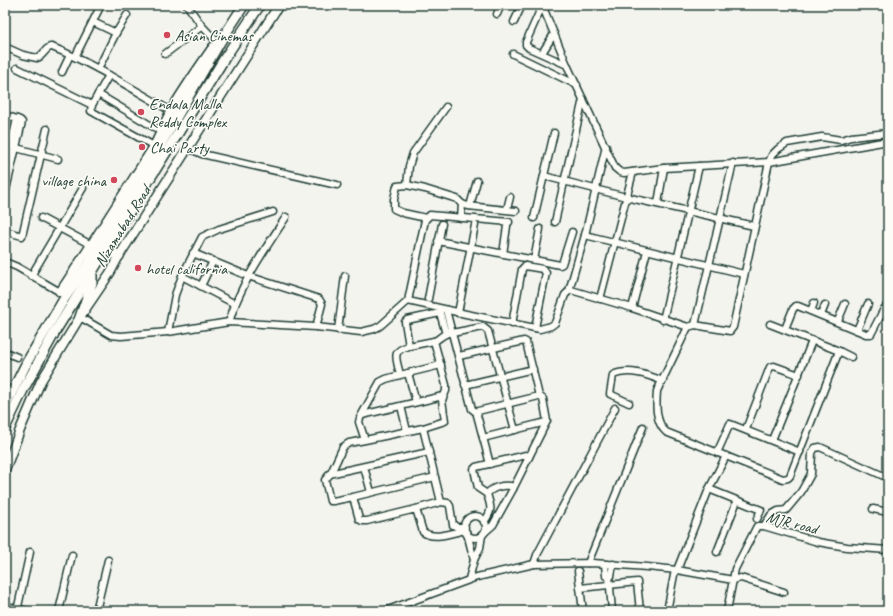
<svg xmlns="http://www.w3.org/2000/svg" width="893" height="616" font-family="Caveat,sans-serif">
<rect width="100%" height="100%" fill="#f4f4ef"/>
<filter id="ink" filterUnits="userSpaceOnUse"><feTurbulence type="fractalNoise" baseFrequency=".025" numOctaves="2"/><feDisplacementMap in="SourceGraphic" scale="8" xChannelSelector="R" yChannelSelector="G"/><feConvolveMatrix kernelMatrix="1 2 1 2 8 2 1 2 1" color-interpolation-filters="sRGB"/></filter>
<g filter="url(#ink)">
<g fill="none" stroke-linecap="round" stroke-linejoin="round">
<g stroke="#1f3d34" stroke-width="9">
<g id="minor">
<path d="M187,5L202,26L219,44"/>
<path d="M542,5L567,65L615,168L620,172L624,173L664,168L769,162L888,141"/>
<path d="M542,6L526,42V45L529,48L567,65"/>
<path d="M497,14L501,5"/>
<path d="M93,22L116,33"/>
<path d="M514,22L522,5"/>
<path d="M5,47L23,55L37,58C43,56 44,50 50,47H52C94,64 132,89 171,111"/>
<path d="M542,53L554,34"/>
<path d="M165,54L202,26"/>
<path d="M513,54L577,85"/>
<path d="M75,57L101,5"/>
<path d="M17,68L92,105"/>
<path d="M98,69L116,33L127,15"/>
<path d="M62,72L70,55"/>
<path d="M109,75L92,105L91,111L154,146"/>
<path d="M98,94L162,132"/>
<path d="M5,115L20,120L22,122L5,194"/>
<path d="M5,145L58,159"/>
<path d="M188,148L202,154L337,185"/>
<path d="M5,170L17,119"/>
<path d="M544,176L626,197L754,226"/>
<path d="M407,185L409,166L413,153L446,107"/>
<path d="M658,203L664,168"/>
<path d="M470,206L477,181"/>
<path d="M507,209L510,197"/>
<path d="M41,218L95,247"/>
<path d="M426,218L403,213L394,209V199L397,186L407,185L425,189L457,199L462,204L468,206L516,211"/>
<path d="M461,218L462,204"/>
<path d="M534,218L554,133"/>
<path d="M555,222L583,99"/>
<path d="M5,231L22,236L47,129"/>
<path d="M585,235L744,274"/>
<path d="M438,241L560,265L562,264L572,232"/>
<path d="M193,253L248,276L319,299L322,304L316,327"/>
<path d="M503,254L507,226"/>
<path d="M534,260L540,229"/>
<path d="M5,262L17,267L60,292"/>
<path d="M31,276L83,188"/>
<path d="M182,276L235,304"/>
<path d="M201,286L213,261"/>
<path d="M569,291L585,235L606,146"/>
<path d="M428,299L442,224"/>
<path d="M600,299L633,172"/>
<path d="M408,301L425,220L430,215L509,222"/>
<path d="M632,308L647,251"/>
<path d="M446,310L452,333H449"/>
<path d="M811,311L814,303"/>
<path d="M458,313L475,225"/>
<path d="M821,315L825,305"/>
<path d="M80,317L111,335L121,336L168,332L229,322L316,327L361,332L374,329L380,326L408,301L466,314L540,329L551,326L555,323L565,295L569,291L571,290L632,308L688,327L695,325L730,331L733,327L769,162L772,155L778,149L787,143L822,137L841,140L851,137L888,133"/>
<path d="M663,320L699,166"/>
<path d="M838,321L845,304"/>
<path d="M229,322C241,283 264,251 286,217"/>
<path d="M512,324L522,269L525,266L543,269L546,273L535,328"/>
<path d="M770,324L839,351L851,357"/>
<path d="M695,325L733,163"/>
<path d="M688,327L657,391C656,404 655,422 666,432L783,479L788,478L790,476L839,351"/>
<path d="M785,329L793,309L796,306H798L866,334H871L884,309L888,305"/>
<path d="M338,330L345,276"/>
<path d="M857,330L868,304"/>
<path d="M168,332L175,295L182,276L202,237L219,229L273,212"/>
<path d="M409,346L434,341"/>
<path d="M5,352L17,357"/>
<path d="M459,356L524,341L526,342L539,396"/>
<path d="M408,373L416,402"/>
<path d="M400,375L441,365"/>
<path d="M465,385L533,369"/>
<path d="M629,403L610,394L613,375C629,368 648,375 663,381"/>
<path d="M401,406L407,431"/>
<path d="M477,413L472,409L452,333L483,327L488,331L515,430"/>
<path d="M362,415L443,396"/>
<path d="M423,428L441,502L448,503L450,506L453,525L457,527H465"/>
<path d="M746,429L770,367L774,366L799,375"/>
<path d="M483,438L546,422"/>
<path d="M365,440L423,428L445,421L442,400L446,391V385L434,341C439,340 441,335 446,334L440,313L407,320L405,322L409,346C390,351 397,359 400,375L386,379L380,382L360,418L359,422L365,440L349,443L343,447L331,473L325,480L330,501H333L353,497L359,519L362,521H367L416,509L423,532C434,540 453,533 465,530"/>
<path d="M772,440L812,341"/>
<path d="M717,453L730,424L800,452"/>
<path d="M490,464L477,415L478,411L539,396L543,399L547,421L529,457"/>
<path d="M364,467L371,492"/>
<path d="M329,474L429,452"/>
<path d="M709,489L761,510L757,519"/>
<path d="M487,494L478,488L474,469L476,467L526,455L529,457L513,489"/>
<path d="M353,497L435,477"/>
<path d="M416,509L441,502"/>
<path d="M873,509L888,512"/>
<circle cx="475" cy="527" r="11"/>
<path d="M484,522C493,510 491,507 487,494C492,487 503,485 511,486L513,489L493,525L484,533"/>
<path d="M764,526L771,515L778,511L786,510L801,492L811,474L812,453L815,448L820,447L888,478"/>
<path d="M467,533L474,560"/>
<path d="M717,552L737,501"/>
<path d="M588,563L643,427"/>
<path d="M534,564L537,555L615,408"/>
<path d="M605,564L606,576H611L613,564"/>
<path d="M677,570L709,489L726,456"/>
<path d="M578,571L583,611"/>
<path d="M609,576L612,611"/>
<path d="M469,579L474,560L480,548L482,535"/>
<path d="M580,588L637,582L640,611"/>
<path d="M5,606L27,611"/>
<path d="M17,611L30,552"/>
<path d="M59,611L72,555"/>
<path d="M96,611L108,560"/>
<path d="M385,611L477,577L534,564L593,563L647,567L677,570L733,580L741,578L784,592"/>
<path d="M667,611L675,570"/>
<path d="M727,611L735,569L757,526H764L818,542L847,547L888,550"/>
</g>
</g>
<g stroke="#1f3d34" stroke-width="11">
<g id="major">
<path d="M60,292L91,245L153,148C160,135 165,121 172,109C185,87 199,67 213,47"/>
<path d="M5,470L20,430L41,381L80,317L110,273L119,256L279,5"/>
</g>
</g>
<g stroke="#1f3d34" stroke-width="12">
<g id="highway">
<path d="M107,249L119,256"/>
<path d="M80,317L92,283V275"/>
<path d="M5,406L27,362L64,299L87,266L139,182L220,42L244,5"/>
<path d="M5,428L23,390L56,330L224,59L260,5"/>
</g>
</g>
<use href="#minor" stroke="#fdfcf7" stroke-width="6"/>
<use href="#major" stroke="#fdfcf7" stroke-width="8"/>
<use href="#highway" stroke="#fdfcf7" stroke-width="9"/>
</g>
</g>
<g fill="#d1495b" stroke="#fdfcf7" stroke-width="1.5">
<circle cx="167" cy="35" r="4"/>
<circle cx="141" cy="112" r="4"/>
<circle cx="142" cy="147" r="4"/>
<circle cx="114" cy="180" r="4"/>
<circle cx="138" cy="268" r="4"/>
</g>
<g text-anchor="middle" stroke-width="3" stroke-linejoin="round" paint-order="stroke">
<g font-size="16" fill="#1f3d34" stroke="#fdfcf7" text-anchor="start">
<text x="175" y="41">Asian Cinemas</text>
<text x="149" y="109">Endala Malla<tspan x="149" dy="18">Reddy Complex</tspan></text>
<text x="150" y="153">Chai Party</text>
<text x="106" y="186" text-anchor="end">village china</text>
<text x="146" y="274">hotel california</text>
</g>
<g font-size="16" fill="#1f3d34" stroke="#fdfcf7">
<text transform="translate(122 226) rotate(-58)" y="6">Nizamabad Road</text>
<text transform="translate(792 522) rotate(14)" y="6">MJR road</text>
</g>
</g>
<rect width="893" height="616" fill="none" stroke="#fdfcf7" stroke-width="20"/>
<rect x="10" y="10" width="873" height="596" fill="none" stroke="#1f3d34" stroke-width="1.5" filter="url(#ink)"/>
</svg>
